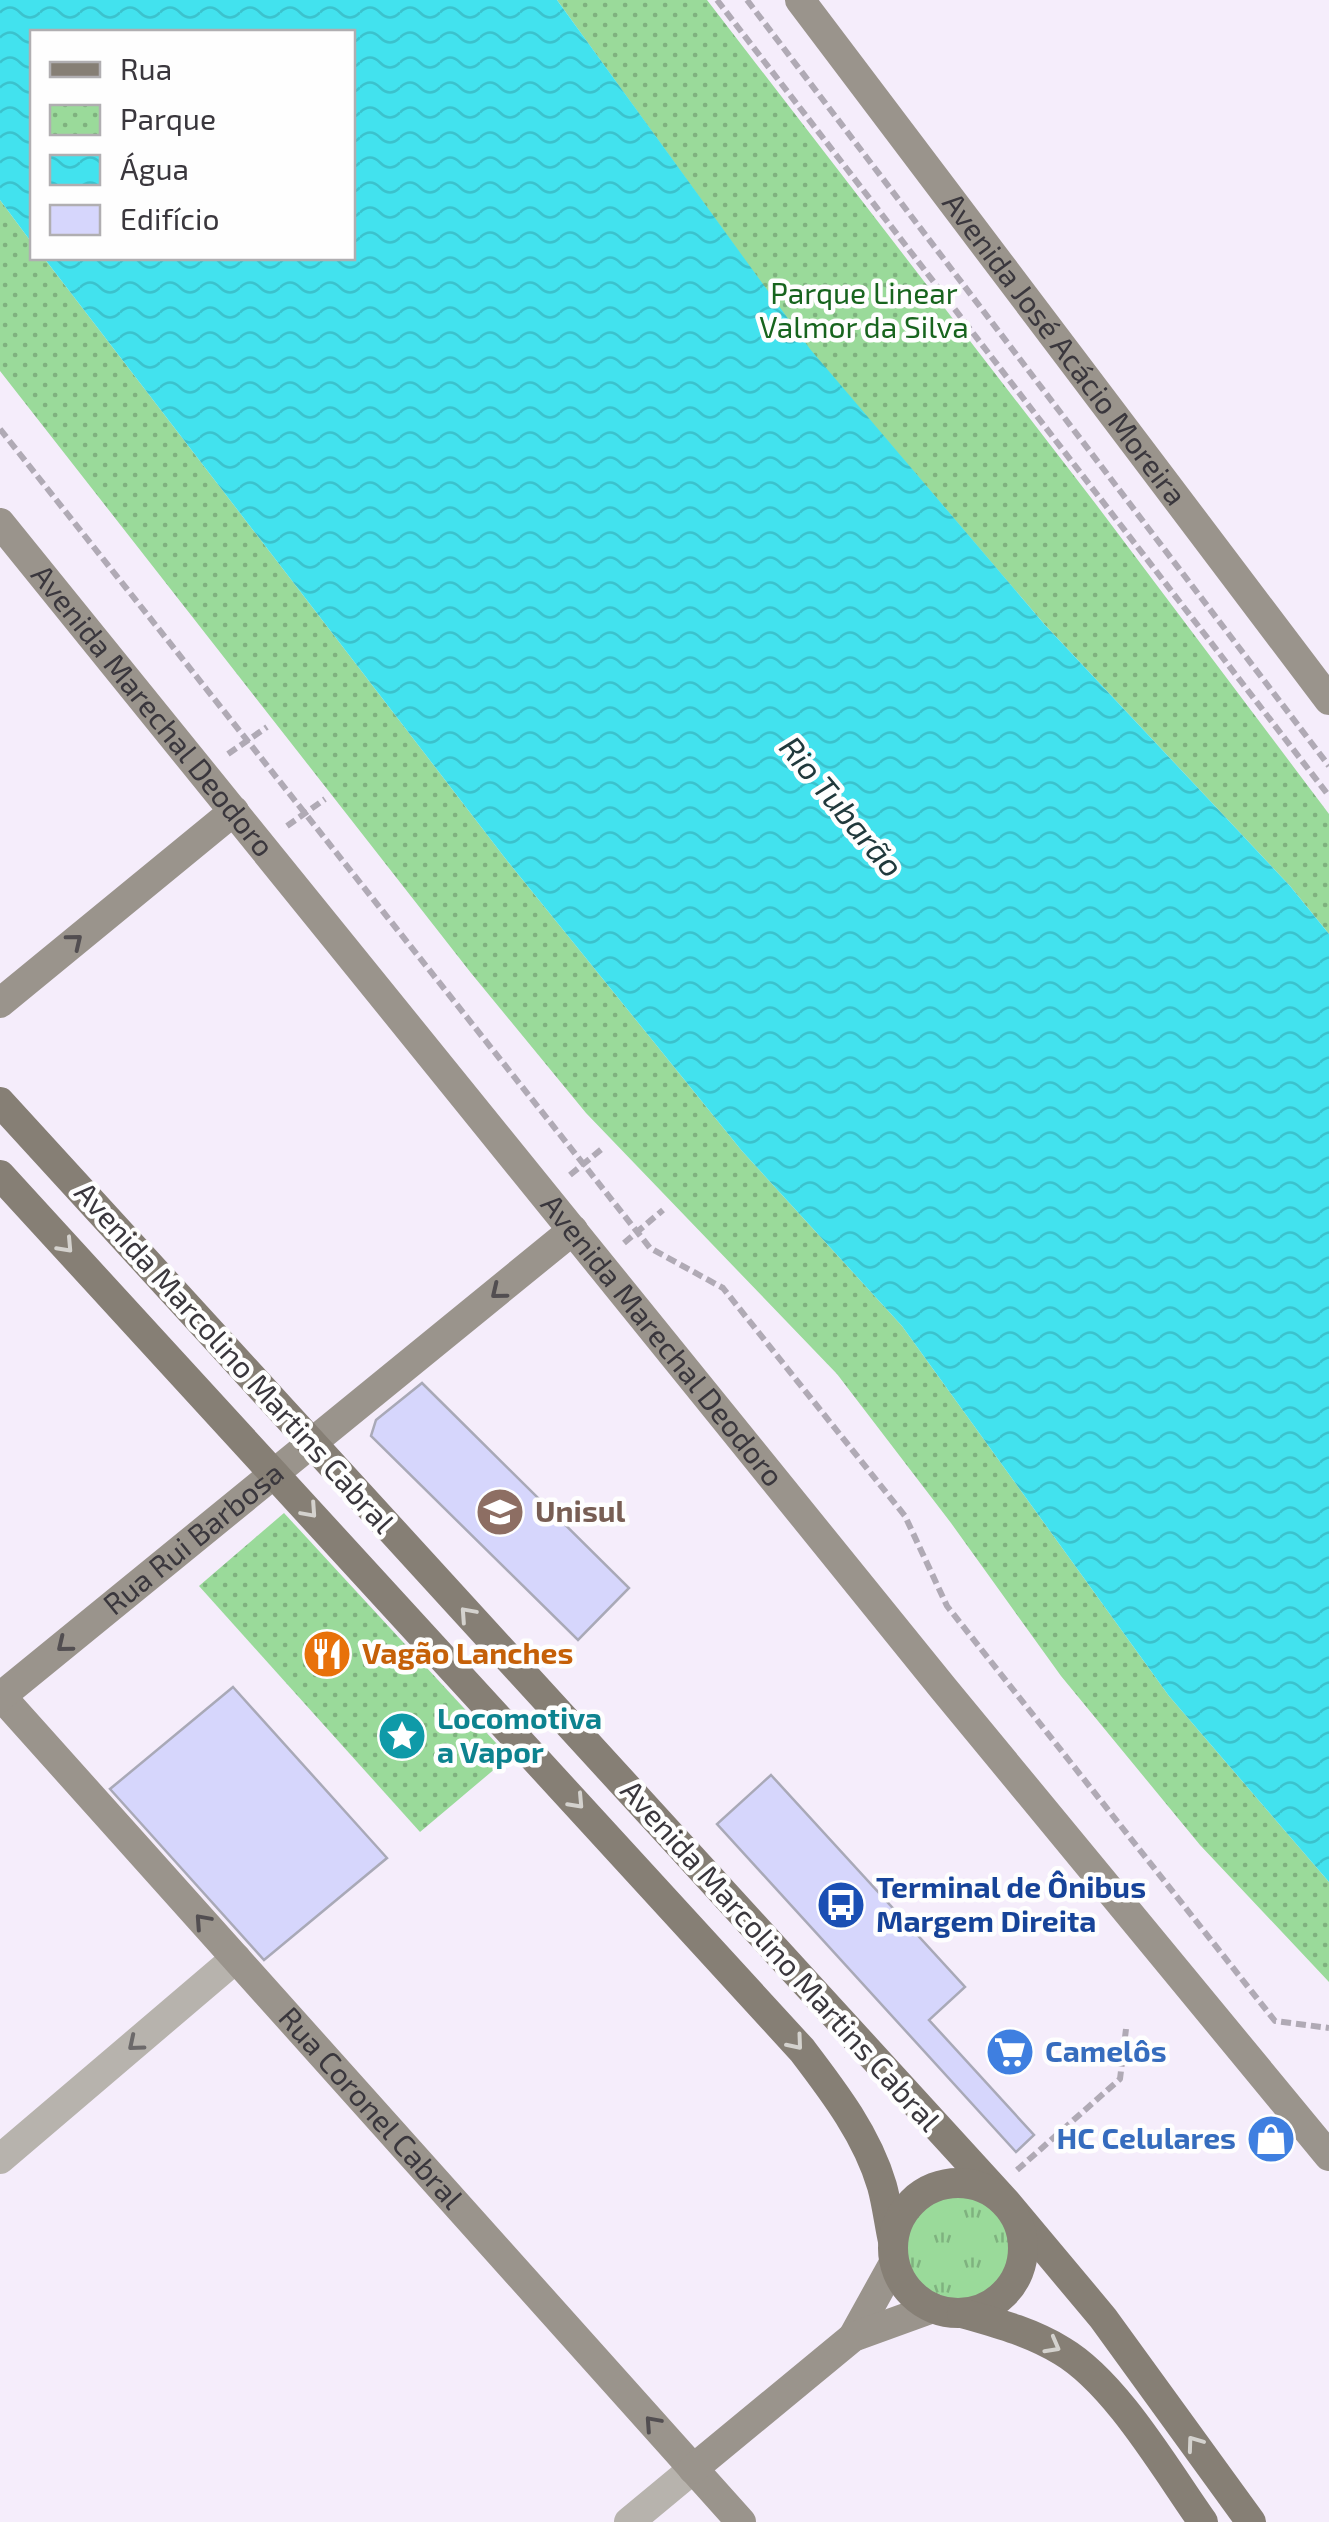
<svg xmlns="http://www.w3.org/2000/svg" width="1329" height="2522" font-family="'Exo 2',sans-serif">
<defs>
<pattern id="grass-tufts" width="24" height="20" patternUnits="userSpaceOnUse" patternTransform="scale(2.5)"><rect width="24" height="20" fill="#9ada9a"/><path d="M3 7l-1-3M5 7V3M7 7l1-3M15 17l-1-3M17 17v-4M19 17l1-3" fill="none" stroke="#7fb27f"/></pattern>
<pattern id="park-dots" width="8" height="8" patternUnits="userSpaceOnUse" patternTransform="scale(2.5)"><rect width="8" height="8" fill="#9ada9a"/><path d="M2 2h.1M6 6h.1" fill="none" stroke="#7fb27f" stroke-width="1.8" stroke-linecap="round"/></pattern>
<pattern id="water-waves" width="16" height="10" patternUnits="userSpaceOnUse" patternTransform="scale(2.5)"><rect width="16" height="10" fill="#42e2ee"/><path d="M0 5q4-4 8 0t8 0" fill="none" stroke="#3bc2cd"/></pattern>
</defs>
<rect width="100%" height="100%" fill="#f5edfb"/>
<circle fill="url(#grass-tufts)" cx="959" cy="2248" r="53"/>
<g fill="url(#park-dots)">
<path d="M557,0H707L1095,503L1329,814V934L1290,886L1045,625L809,349Z"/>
<path d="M0,200L32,243V258H44L505,858L742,1151L902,1326L1169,1696L1329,1882V1982L1200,1845L1061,1676L951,1523L837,1374L586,1113L471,973L0,371Z"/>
<path d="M284,1513L509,1757L420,1832L199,1586Z"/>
</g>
<path fill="url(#water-waves)" d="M0,0H557L810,349L1045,625L1290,886L1329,934V1882L1169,1696L902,1326L742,1151L505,858L44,258H352V32H32V243L0,200Z"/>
<g fill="#d6d6fc" stroke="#a9a9b7" stroke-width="2.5">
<path d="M422,1383L629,1588L578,1640L371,1436L376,1420Z"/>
<path d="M233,1687L387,1858L264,1960L110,1789Z"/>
<path d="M771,1775L965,1987L929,2020L1034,2135L1016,2152L717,1824Z"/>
</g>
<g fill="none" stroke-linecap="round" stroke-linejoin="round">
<g stroke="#b0aab5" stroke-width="6" stroke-dasharray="10 5" stroke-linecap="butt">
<path d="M717,0L1329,796"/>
<path d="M747,0L1329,766"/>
<path d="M0,429L650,1248L723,1288L905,1516L947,1606L1275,2021L1329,2028"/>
<path d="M228,754L267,727"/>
<path d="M287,826L325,799"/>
<path d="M570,1175L603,1148"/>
<path d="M624,1243L663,1210"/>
<path d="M1017,2170L1120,2079L1126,2029"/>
</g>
<g stroke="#b7b3ad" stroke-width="30">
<path d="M0,2159L236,1958"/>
<path d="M629,2522L693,2469"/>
</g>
<g stroke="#9a948c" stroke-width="30">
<path id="s1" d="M800,0L1329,700"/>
<path id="s2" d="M0,523L943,1688L1329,2156"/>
<path d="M0,1003L234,811"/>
<path id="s3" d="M0,1695L741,2522"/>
<path id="s4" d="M0,1697L573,1230"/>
<path d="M853,2337L894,2263"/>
<path d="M693,2469L853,2337L933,2308"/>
</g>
<g stroke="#867f75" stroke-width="30">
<path d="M0,1102L1006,2202L1103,2318L1251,2522"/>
<path d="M0,1175L802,2050C834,2092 867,2135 882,2186C887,2204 889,2223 893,2241"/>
<circle cx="958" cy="2248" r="65"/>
<path d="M962,2313C997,2323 1031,2332 1062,2351C1116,2383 1166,2470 1203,2522"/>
</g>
</g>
<defs><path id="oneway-chevron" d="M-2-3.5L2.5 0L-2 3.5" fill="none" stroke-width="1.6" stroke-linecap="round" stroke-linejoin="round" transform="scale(2.5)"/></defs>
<g stroke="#524e51">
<use href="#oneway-chevron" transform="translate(75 941) rotate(-39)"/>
<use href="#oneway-chevron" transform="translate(498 1292) rotate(141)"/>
<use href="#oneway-chevron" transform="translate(64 1645) rotate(141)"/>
<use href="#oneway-chevron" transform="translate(202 1921) rotate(-132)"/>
<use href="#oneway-chevron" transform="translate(652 2423) rotate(-132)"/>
</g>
<g stroke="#d4d2ce">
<use href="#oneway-chevron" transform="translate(66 1246) rotate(47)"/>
<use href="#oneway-chevron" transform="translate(310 1511) rotate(48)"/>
<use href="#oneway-chevron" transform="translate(467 1614) rotate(-132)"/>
<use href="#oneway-chevron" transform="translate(577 1802) rotate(47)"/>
<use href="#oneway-chevron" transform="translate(796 2043) rotate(50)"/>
<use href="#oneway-chevron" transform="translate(1053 2346) rotate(29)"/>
<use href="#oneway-chevron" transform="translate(1194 2443) rotate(-126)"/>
</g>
<use stroke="#6c696a" href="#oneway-chevron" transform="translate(135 2044) rotate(140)"/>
<defs>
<g id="university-disc" transform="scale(2.5)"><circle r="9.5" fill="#8d6e63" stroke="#fefefe"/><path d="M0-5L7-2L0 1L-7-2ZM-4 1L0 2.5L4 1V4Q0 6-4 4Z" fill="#fff"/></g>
<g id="restaurant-disc" transform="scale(2.5)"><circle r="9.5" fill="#e8710a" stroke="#fefefe"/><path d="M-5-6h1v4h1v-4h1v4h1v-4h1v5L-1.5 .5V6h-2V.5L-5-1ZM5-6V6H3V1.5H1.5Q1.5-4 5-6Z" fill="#fff"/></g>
<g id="sight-disc" transform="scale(2.5)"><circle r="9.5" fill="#0f9aa8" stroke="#fefefe"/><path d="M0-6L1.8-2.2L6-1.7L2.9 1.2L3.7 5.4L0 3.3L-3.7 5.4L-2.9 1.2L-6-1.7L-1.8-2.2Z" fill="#fff"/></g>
<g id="bus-disc" transform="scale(2.5)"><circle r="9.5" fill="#1a4fb4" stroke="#fefefe"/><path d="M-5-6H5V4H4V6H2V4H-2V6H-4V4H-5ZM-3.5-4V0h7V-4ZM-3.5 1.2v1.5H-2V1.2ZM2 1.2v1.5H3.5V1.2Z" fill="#fff"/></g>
<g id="supermarket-disc" transform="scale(2.5)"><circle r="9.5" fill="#3f7fe0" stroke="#fefefe"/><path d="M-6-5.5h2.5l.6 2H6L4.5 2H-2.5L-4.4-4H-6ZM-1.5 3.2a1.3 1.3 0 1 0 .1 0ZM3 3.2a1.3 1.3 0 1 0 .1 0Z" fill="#fff"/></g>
<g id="shop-disc" transform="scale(2.5)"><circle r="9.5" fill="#3f7fe0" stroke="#fefefe"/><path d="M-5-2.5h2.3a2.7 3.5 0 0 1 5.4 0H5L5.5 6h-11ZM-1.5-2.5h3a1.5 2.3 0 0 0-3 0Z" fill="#fff"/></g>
</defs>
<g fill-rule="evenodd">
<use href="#university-disc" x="500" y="1512"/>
<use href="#restaurant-disc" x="327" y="1654"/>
<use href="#sight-disc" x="402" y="1736"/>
<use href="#bus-disc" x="841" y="1905"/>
<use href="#supermarket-disc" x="1010" y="2052"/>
<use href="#shop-disc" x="1271" y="2139"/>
</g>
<g text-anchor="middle" stroke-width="9" stroke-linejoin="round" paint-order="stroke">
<g font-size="30" fill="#17641e" stroke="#fefefe">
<text x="864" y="304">Parque Linear<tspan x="864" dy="34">Valmor da Silva</tspan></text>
</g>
<g font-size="30" fill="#3a373d" stroke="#fefefe">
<text dy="10" stroke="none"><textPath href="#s1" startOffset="438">Avenida José Acácio Moreira</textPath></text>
<text dy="10" stroke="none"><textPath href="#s2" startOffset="242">Avenida Marechal Deodoro</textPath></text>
<text dy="10" stroke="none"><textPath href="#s2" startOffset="1052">Avenida Marechal Deodoro</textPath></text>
<text transform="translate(234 1358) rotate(48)" y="10">Avenida Marcolino Martins Cabral</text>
<text dy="10" stroke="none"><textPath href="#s4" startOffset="250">Rua Rui Barbosa</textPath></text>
<text transform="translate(780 1956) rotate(48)" y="10">Avenida Marcolino Martins Cabral</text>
<text dy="10" stroke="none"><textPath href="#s3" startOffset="555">Rua Coronel Cabral</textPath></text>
</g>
<g font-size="30" font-weight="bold" fill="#785e54" stroke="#fefefe" text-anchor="start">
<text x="535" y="1522">Unisul</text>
</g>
<g font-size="30" font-weight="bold" fill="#c56008" stroke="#fefefe" text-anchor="start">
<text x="362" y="1664">Vagão Lanches</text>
</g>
<g font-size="30" font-weight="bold" fill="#0d838f" stroke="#fefefe" text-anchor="start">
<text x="437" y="1729">Locomotiva<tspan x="437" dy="34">a Vapor</tspan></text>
</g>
<g font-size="30" font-weight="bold" fill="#164399" stroke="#fefefe" text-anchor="start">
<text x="876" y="1898">Terminal de Ônibus<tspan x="876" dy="34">Margem Direita</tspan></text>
</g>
<g font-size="30" font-weight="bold" fill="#366cbe" stroke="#fefefe" text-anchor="start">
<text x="1045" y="2062">Camelôs</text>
<text x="1236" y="2149" text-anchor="end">HC Celulares</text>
</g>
<g font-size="32" font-style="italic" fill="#20393c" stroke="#fefefe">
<text transform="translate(841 807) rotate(50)" y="11">Rio Tubarão</text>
</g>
</g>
<rect x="30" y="30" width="325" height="230" fill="#fefefe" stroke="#b0aeb1" stroke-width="2.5"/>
<rect x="50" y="62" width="50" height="15" fill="#867f75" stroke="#b0aeb1" stroke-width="2.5"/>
<text x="120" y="80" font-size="30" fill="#3a373d">Rua</text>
<rect x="50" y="105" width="50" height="30" fill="url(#park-dots)" stroke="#b0aeb1" stroke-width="2.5"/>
<text x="120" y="130" font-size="30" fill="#3a373d">Parque</text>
<rect x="50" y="155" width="50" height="30" fill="url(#water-waves)" stroke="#b0aeb1" stroke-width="2.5"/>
<text x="120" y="180" font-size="30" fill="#3a373d">Água</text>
<rect x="50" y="205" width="50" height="30" fill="#d6d6fc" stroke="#b0aeb1" stroke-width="2.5"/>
<text x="120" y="230" font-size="30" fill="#3a373d">Edifício</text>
</svg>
